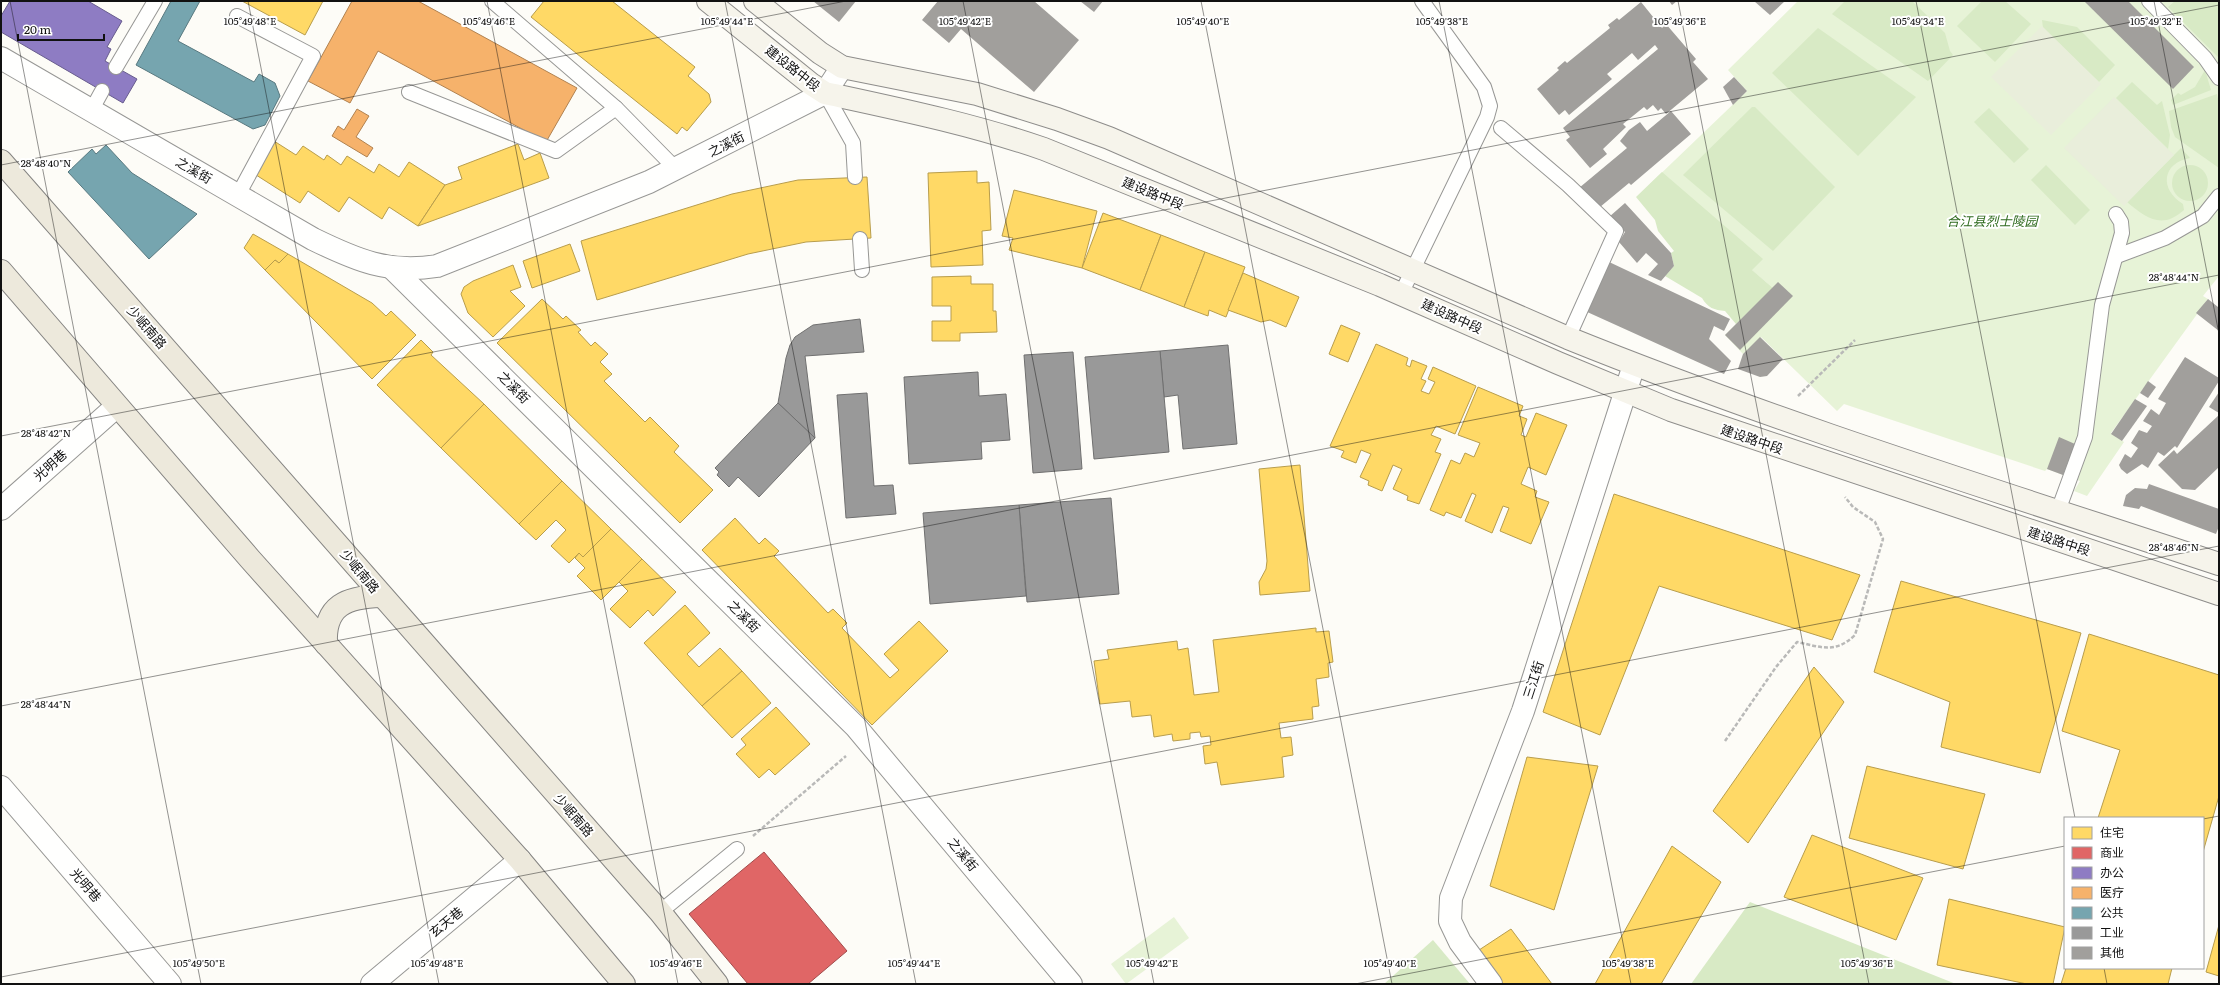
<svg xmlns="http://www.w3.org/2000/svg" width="2220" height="985" font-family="Literata,'Noto Sans SC',serif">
<rect width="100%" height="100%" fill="#fdfcf7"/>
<g fill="#e7f3d7">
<path d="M1798,1H2219V276L2203,296L2208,299L2111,433L2124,442L2087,496L2074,491L2080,481L2047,469L2045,471L1844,404L1837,411L1761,337L1743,354L1725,335L1773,288L1650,184L1747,91L1728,70Z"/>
<path d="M1174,917L1189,938L1126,984L1111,964Z"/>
</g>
<g fill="#d8eac5">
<path d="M1845,1H1912L1945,33L1950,51L1953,55L1928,81L1832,14Z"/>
<path d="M1982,1H2005L2031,24L1995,62L1957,26Z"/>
<path d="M2175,1H2219V58L2168,7Z"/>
<path d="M2042,20L2077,27L2115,65L2099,82L2043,28Z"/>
<path d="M1818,28L1916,97L1858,156L1772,73Z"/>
<path d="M2205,70L2211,90L2173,105L2171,100L2178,93L2181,95L2195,87Z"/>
<path d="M2132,82L2157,105L2162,101L2170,135L2168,149L2116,98Z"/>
<path d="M2217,94L2219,104V168L2175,137L2171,127L2169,111Z"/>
<path d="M1752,107H1755L1835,187L1773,251L1683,175Z"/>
<path d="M1989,108L2029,149L2014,163L1974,122Z"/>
<path d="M2181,148L2190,158C2162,163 2159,189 2183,204L2184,210C2162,230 2146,218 2127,202Z"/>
<path d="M2046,165L2090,210L2075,225L2031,180Z"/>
<circle cx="2190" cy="183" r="18"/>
<path d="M1662,172L1763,259L1752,270L1773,288L1736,324L1725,311C1714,310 1708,308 1702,298L1665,276L1674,266L1671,253L1674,251L1658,231L1655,220L1636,197Z"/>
<path d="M1750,902L1956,984H1691Z"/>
<path d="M1433,940L1470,984H1384Z"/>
</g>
<g fill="#e9eedb">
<path d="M2042,26L2101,84L2051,135L1991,77Z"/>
<path d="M2114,97L2174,155L2124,206L2064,148Z"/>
</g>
<g fill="#ffd966" stroke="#b89d4c">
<path d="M242,1H323L305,35Z"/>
<path d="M544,1H612L695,67L688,76L709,94L711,102L687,131L682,127L677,134L531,17Z"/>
<path d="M274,141L296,155L303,146L324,160L327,155L341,165L347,156L374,173L379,164L399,177L409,162L445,185L418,226L389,207L382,219L349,197L339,212L308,191L300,203L253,173Z"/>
<path d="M518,144L524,160L540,153L549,178L418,226L445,185L462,179L458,167Z"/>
<path d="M977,171V183L989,182L991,230L982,231L983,265L931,267L928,173Z"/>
<path d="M867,177L871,238L806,242L748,254L597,300L581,241L732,194L798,180Z"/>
<path d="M1014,190L1097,211L1082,268L1009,250L1013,238L1002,236Z"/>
<path d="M1103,213L1161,235L1140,290L1082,268Z"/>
<path d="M253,234L288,254L279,263L275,260L265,270L244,248Z"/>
<path d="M1161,235L1205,252L1184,307L1140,290Z"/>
<path d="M570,244L580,271L532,288L523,261Z"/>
<path d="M1205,252L1245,267L1226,317L1209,310L1208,316L1184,307Z"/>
<path d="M288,254L372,303L386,316L391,311L416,335L372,379L265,270L275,260L279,263Z"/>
<path d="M513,265L521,287L510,291L525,306L493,337L468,313L461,294L464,287L473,281Z"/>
<path d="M1243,273L1299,297L1286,327L1270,320L1261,322L1228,310Z"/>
<path d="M971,276V284H993V311H996L997,332L960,333V341H932V321H951V306H932V277Z"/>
<path d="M542,299L563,319L566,316L581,330L578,332L591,346L595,342L608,354L600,362L612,374L604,381L645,422L650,417L679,446L674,452L713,490L680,523L497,343Z"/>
<path d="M1341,325L1360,333L1348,362L1329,354Z"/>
<path d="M421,340L433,352L431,355L484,404L441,448L377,385Z"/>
<path d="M1376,344L1408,358L1406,365L1410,367L1412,360L1427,366L1421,379L1426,381L1421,391L1429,394L1435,382L1428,379L1433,367L1476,386L1455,434L1436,426L1431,435L1441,439L1435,452L1441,454L1419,504L1407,500L1408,496L1393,489L1402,469L1393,465L1382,491L1368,485L1369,481L1360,477L1371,454L1361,450L1356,463L1341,457L1344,451L1330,446Z"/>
<path d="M1478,387L1523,406L1519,416L1527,419L1521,435L1526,437L1536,413L1567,425L1546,475L1528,467L1521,484L1537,491L1535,497L1549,502L1531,544L1500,531L1509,508L1503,506L1492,533L1465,521L1476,495L1472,493L1461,518L1446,512L1444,516L1430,510L1451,460L1460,464L1465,453L1474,457L1480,443L1458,435Z"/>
<path d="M484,404L562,481L519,524L441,448Z"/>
<path d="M1300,465L1310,591L1260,595L1259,582L1266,569L1267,561L1259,469Z"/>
<path d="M562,481L611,529L583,557L579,553L569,563L551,546L566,530L556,520L536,540L519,524Z"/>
<path d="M1614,494L1860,575L1832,640L1659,586L1600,735L1543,712Z"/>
<path d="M735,518L759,544L765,538L779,551L774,556L828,613L833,609L847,623L842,628L890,678L899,670L884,654L919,621L948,651L872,725L702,550Z"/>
<path d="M611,529L642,559L601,600L577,576L585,568L575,558L579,553L583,557Z"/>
<path d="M642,559L676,592L653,616L648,610L630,628L610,609L628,591L619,582Z"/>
<path d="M1901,581L2081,633L2040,773L1941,747L1950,702L1874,672Z"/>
<path d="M685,605L710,633L687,654L699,667L720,648L742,671L702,706L644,643Z"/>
<path d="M1316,628V632L1329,631L1333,662L1328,663L1329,677L1316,679L1319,706L1312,707L1313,719L1279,723L1281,738L1291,737L1293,755L1282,757L1284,777L1221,785L1217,762L1205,764L1203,746L1211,745L1210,736L1201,737L1200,732L1190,733V739L1173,741L1172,734L1154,737L1151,715L1132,717L1130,701L1100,704L1094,661L1109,659L1107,650L1177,641L1178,650L1188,648L1194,695L1219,692L1213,640Z"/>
<path d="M2089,634L2219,675V796L2203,852V818H2098L2120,750L2062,731Z"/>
<path d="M1814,667L1844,702L1748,843L1713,811Z"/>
<path d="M742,671L771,703L732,738L702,706Z"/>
<path d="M776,707L810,744L775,775L769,769L759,778L736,754L746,745L741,739Z"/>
<path d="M1527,757L1598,766L1554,910L1490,886Z"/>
<path d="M1867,766L1985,794L1963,869L1849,838Z"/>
<path d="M1812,835L1923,878L1896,940L1784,897Z"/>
<path d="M1672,846L1721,882L1661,984H1595Z"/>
<path d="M1949,899L2065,927L2053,984H2027L1937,965Z"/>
<path d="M2219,925V976L2206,972Z"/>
<path d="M1511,929L1552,984H1500L1476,952Z"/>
<path d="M2066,968H2172L2168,984H2061Z"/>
</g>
<path fill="#e06666" stroke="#a24c4c" d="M764,852L847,951L808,984H748L689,914Z"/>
<path fill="#8e7cc3" stroke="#685c8e" d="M10,1H88L122,21L107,47L111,49L105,61L137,79L123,103L1,32V16Z"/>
<g fill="#f6b26b" stroke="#b18250">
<path d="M352,1H418L577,88L546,142L378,51L350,103L308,81Z"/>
<path d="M357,109L369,116L356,137L373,148L367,157L332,136L338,126L344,130Z"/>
</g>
<g fill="#76a5af" stroke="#587980">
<path d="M171,1H200L178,41L254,82L259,74L275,83L280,96L265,125L253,129L136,65Z"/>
<path d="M106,145L132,173L197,214L149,259L68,172L92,149L96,154Z"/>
</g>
<g fill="#999" stroke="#707070">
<path d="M860,319L864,352L805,356L815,438L778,403L786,358L790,345L795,337L813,325Z"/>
<path d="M1228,345L1237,444L1183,449L1178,395L1164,397L1160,351Z"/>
<path d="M1160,351L1169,452L1094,459L1085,357Z"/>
<path d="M1073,352L1082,469L1033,473L1024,355Z"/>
<path d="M978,372L979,396L1006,394L1010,440L981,442L982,459L909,464L904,377Z"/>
<path d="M867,393L874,486L893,485L896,514L846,518L837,395Z"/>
<path d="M778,403L815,438L759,497L738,477L729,487L717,475L719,472L715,468Z"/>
<path d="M1111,498L1119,594L1027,602L1019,505Z"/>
<path d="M1019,505L1026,596L930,604L923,513Z"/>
</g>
<g fill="#a19f9c">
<path d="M813,1H856L839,22Z"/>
<path d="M938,1H1034L1079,40L1034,92L961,29L949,43L922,20Z"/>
<path d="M1080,1H1103L1094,12Z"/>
<path d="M1669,1H1677L1672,5Z"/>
<path d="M1754,1H1785L1770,15Z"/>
<path d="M2084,1H2128L2194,67L2173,89Z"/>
<path d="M1641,2L1662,28L1666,24L1696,59L1693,62L1708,79L1666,114L1661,108L1658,111L1653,105L1647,110L1644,107L1623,124L1626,127L1603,149L1607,154L1590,168L1566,140L1570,137L1563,128L1658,49L1655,45L1638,60L1632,53L1607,74L1612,79L1569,115L1565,110L1559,115L1537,89L1559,70L1557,68L1565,61L1567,63L1610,28L1608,25L1617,18L1619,20Z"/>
<path d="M1734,77L1747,91L1733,105L1723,87Z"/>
<path d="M1671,111L1691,134L1631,185L1629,183L1600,207L1579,188L1627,148L1620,141L1629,130L1640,122L1647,131Z"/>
<path d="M1625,203L1671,253L1674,266L1661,281L1648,275L1658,264L1646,253L1637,263L1619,242L1625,232L1609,217Z"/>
<path d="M1607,261L1730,319L1724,331L1714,326L1709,339L1731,361L1724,374L1585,311Z"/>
<path d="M1778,282L1793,296L1740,350L1725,335Z"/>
<path d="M2208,299L2218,307L2219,306V331L2196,313Z"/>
<path d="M1760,337L1783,359L1767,376L1760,377L1738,369L1743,354Z"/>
<path d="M2185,357L2219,378V381L2177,448L2175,446L2164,456L2158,452L2148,468L2142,464L2127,474L2121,469L2119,465L2125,454L2131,458L2138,448L2131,443L2139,430L2147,433L2152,426L2143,421L2151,409L2159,415L2166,403L2158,399Z"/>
<path d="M2148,381L2156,387L2148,398L2140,393Z"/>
<path d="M2219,392V413L2209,407Z"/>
<path d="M2135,399L2147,406L2122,441L2111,434Z"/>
<path d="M2219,415V467L2195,490L2182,489L2158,465L2174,450L2177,454Z"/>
<path d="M2059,437L2075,444L2063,475L2047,469Z"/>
<path d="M2149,484L2219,509V526L2216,534L2141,506L2139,509L2123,506L2126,495L2135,488L2147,489Z"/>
</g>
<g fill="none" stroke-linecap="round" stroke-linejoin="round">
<g stroke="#979795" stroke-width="16">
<g id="service">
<path d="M492,1L616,108"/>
<path d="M2149,1L2205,58L2219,78"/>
<path d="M237,16L313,56L238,195"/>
<path d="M116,67L155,1"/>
<path d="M409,92L556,151L616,108L676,169"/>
<path d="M825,93L853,143L855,177"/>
<path d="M91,111L102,91"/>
<path d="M1501,128L1568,185L1616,231L1568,338"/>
<path d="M860,239L862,270"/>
<path d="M2117,256L2165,238L2203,216L2219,196"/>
<path d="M1401,294L1487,117L1490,106L1484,87L1422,1"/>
<path d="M2058,511L2085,437L2102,305L2122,233L2121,222L2116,214"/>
<path d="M660,912L737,849"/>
</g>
</g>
<g stroke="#979795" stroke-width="24">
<g id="minor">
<path d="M1,58L313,239C356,260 388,274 437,266L649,182L825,93L842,67"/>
<path d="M393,269L856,727L1071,984"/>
<path d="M1,509L117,406"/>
<path d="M1,787L170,984"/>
<path d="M372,984L520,860"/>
<path d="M1491,984L1460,942L1450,921L1451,898L1523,711L1634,365"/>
</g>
</g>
<g stroke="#8e8d8b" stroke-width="24">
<g id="secondary">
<path d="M708,1L811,84L825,93C899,109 972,124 1044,149L1380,285L1558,363L1671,410L2219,594"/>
<path d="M755,1L820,53L842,67L977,94L1057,119L1109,138L1568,338C1781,424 2001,492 2219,564"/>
</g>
</g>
<g stroke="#858482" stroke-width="24">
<g id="primary">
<path d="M1,161L660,912L717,984"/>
<path d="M1,271L250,559L520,860L624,984"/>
<path d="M326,644C324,605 347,597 381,596"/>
</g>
</g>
<g stroke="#b9b9b8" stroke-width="2.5" stroke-dasharray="4 2" stroke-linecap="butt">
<path d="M1798,396L1855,340"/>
<path d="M1725,741L1776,667L1797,642C1821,647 1835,654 1855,635L1883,539L1875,522L1853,507L1845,497"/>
<path d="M753,836L846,756"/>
</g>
<use href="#service" stroke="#fffffe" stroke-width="14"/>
<use href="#minor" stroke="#fffffe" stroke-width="22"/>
<use href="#secondary" stroke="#f6f4eb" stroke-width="22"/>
<use href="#primary" stroke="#ede9dc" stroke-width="22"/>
</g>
<path fill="none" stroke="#111" stroke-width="1" stroke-opacity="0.45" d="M10,1L201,984M248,1L439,984M487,1L678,984M725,1L916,984M963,1L1154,984M1201,1L1392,984M1439,1L1631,984M1678,1L1869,984M1916,1L2075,818M2154,1L2219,334M1,165L846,1M1,436L2219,5M1,706L2219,275M2203,819L2219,816M2104,968L2107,984M1,977L2219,546M1355,984L2065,846"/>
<g text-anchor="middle" stroke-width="4" stroke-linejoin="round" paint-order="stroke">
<g font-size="13" fill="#111" stroke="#fff">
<text transform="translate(793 68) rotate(38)" y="5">建设路中段</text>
<text transform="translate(726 144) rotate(-27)" y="5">之溪街</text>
<text transform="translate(194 170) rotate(30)" y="5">之溪街</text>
<text transform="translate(1153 193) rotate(22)" y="5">建设路中段</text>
<text transform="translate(1452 316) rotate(24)" y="5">建设路中段</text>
<text transform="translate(147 327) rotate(49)" y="5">少岷南路</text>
<text transform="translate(514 387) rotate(45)" y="5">之溪街</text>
<text transform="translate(1752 439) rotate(19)" y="5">建设路中段</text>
<text transform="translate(50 465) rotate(-42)" y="5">光明巷</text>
<text transform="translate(2059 541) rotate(18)" y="5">建设路中段</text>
<text transform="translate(360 571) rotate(50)" y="5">少岷南路</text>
<text transform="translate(744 616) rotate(45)" y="5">之溪街</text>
<text transform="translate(1533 680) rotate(-72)" y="5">三江街</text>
<text transform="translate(574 815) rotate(49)" y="5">少岷南路</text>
<text transform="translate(963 854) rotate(50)" y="5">之溪街</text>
<text transform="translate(86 885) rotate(49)" y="5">光明巷</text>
<text transform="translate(446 922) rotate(-40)" y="5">玄天巷</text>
</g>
<g font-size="13" font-style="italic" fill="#2f6b1f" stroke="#fff">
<text x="1992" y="226">合江县烈士陵园</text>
</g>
</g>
<g font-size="10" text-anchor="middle" fill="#111" stroke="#fff" stroke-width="4" stroke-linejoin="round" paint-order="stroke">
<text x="250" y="25">105°49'48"E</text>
<text x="489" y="25">105°49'46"E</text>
<text x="727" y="25">105°49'44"E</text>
<text x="965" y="25">105°49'42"E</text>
<text x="1203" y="25">105°49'40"E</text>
<text x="1442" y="25">105°49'38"E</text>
<text x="1680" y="25">105°49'36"E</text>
<text x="1918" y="25">105°49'34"E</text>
<text x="2156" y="25">105°49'32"E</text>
<text x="46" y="167">28°48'40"N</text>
<text x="2174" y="281">28°48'44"N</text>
<text x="46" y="437">28°48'42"N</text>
<text x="2174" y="551">28°48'46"N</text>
<text x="46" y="708">28°48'44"N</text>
<text x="199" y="967">105°49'50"E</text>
<text x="437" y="967">105°49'48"E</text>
<text x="676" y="967">105°49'46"E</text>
<text x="914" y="967">105°49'44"E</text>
<text x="1152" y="967">105°49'42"E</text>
<text x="1390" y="967">105°49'40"E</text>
<text x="1628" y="967">105°49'38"E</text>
<text x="1867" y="967">105°49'36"E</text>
</g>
<rect width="2220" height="985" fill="none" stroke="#111111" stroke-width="4"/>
<rect x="2064" y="817" width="140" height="152" fill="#ffffff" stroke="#a0a0a0"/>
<rect x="2072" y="827" width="20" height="12" fill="#ffd966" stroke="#a0a0a0"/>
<text x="2100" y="837" font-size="12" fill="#111111">住宅</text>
<rect x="2072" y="847" width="20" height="12" fill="#e06666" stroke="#a0a0a0"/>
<text x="2100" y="857" font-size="12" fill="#111111">商业</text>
<rect x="2072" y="867" width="20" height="12" fill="#8e7cc3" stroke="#a0a0a0"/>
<text x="2100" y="877" font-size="12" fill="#111111">办公</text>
<rect x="2072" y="887" width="20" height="12" fill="#f6b26b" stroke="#a0a0a0"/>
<text x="2100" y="897" font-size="12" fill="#111111">医疗</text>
<rect x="2072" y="907" width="20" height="12" fill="#76a5af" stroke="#a0a0a0"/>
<text x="2100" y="917" font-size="12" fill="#111111">公共</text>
<rect x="2072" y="927" width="20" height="12" fill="#999999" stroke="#a0a0a0"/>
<text x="2100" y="937" font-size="12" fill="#111111">工业</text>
<rect x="2072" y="947" width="20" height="12" fill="#a19f9c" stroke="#a0a0a0"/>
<text x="2100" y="957" font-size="12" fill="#111111">其他</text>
<path d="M18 34v6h86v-6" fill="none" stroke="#111111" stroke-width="2"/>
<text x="24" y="34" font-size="12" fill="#111111" stroke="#ffffff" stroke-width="3" paint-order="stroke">20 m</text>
</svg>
